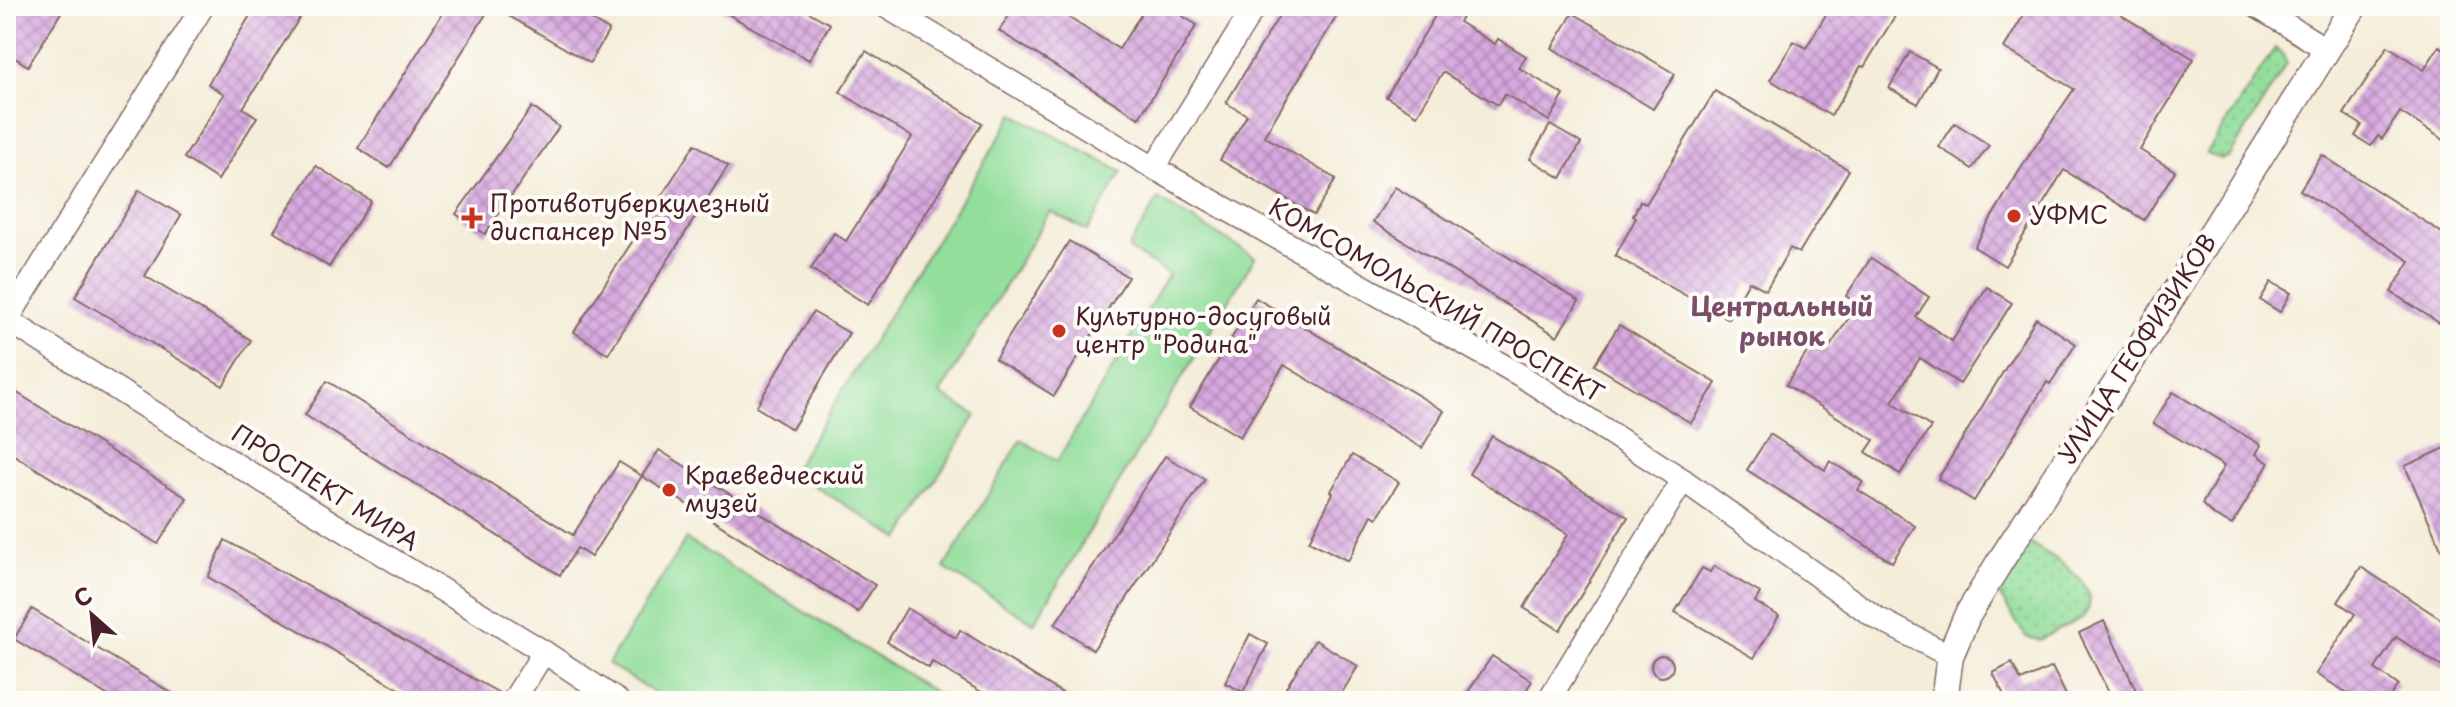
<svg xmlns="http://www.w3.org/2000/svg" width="2456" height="707" font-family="'Playpen Sans',sans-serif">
<defs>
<pattern id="grass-dots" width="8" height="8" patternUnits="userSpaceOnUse" patternTransform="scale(2)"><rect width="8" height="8" fill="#93de9b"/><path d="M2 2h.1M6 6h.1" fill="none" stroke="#80be86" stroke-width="1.8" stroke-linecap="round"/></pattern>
<pattern id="building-cross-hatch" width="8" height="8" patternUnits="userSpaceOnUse" patternTransform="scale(2)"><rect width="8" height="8" fill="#d7a9df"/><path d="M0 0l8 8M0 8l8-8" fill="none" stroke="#b089b5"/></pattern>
</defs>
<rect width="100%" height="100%" fill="#fdfcf7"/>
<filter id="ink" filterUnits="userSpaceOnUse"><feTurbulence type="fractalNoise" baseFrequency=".0125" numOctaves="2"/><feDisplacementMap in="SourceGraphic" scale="16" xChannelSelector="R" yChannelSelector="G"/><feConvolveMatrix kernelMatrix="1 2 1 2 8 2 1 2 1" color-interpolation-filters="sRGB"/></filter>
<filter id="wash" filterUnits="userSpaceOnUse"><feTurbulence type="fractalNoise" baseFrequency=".006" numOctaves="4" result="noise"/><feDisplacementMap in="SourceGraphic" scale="32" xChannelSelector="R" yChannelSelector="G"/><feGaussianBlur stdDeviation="1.8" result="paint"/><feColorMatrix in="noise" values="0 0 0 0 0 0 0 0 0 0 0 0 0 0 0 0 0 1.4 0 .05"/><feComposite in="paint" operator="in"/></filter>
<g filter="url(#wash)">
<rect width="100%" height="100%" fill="#f4edd9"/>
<g fill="url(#grass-dots)" stroke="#6e7e63" stroke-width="2">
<path d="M2275,48L2284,55L2287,63L2230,156L2222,159L2206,154Z"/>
<path d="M2030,544C2052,555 2110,589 2082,618L2040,640L2026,637L1997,591L1998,585L2026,545Z"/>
</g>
<g fill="#93de9b" stroke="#6e7e63" stroke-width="2">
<path d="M1014,114L1122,172L1087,231L1050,211L940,394L976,415L900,539L792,472Z"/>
<path d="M1158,199L1255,257L1034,623L944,568L1021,440L1057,461L1169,274L1128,249Z"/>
<path d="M686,539L949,701H668L608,664Z"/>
</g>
<g id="blocks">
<g fill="url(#building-cross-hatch)">
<path d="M6,6H65L28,66L6,52Z"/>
<path d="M256,6H307L243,108L257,117L218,180L184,158L224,94L208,84Z"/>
<path d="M447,6H491L389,168L358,148Z"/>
<path d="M492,6H567L609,30L590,63Z"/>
<path d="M714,6H798L830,24L809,60Z"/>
<path d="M1015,6H1050L1119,49L1146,6H1166L1197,25L1139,118L999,31Z"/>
<path d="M1285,6H1343L1264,136L1336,179L1314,215L1220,160L1247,115L1226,103Z"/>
<path d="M1441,6H1468L1459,22L1495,44L1498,39L1526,56L1519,68L1564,95L1549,121L1505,94L1498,105L1443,72L1417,115L1386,97Z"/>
<path d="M1831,6H1901L1864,67L1861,66L1831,116L1770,80L1794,41L1806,48Z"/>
<path d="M2029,6H2106L2194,59L2140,150L2175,171L2144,220L2064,170L2005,266L1974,247L2024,163L2074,89L2004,48Z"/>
<path d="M1573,13L1675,74L1653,109L1552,48Z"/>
<path d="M2388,46L2424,70L2439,46L2450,53V144L2400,112L2382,139L2378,136L2371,146L2355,136L2362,125L2344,114Z"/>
<path d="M866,51L982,123L868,305L811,269L834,233L846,241L912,137L840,92Z"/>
<path d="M1910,52L1938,68L1918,104L1889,88Z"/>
<path d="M1715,91L1849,170L1799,253L1790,248L1766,290L1749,281L1728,319L1615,256L1636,218L1633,216L1640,201L1646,204Z"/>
<path d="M532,107L559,127L485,234L456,214Z"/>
<path d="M1955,123L1989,145L1972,169L1939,147Z"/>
<path d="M1550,125L1581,143L1561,178L1530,159Z"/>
<path d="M695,144L728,166L608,354L574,332Z"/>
<path d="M2322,155L2450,238V330L2391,292L2410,261L2300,190Z"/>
<path d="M316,166L371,201L329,267L274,231Z"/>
<path d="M1395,187L1579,301L1557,336L1373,222Z"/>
<path d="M139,190L181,215L145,276L251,340L223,386L75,297Z"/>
<path d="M1069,241L1128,277L1054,396L995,359Z"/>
<path d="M1871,258L1929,297L1916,317L1952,341L1987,287L2012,303L1960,384L1920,358L1892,402L1931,427L1900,474L1866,452L1874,440L1786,385L1815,340L1829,348L1858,304L1846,296Z"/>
<path d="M2271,282L2291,293L2280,312L2260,300Z"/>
<path d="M1256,298L1444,411L1422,448L1284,365L1240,437L1190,407Z"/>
<path d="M813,312L849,333L792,429L756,407Z"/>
<path d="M2036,318L2076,344L2050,384L2047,382L1974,501L1938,479Z"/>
<path d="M1619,325L1716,383L1691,423L1594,365Z"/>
<path d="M327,381L573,535L619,462L642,476L591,557L577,548L560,575L305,415Z"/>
<path d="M6,386L187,498L158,544L6,450Z"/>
<path d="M2173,392L2261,445L2256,454L2269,463L2232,525L2213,515L2202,504L2224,466L2153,423Z"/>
<path d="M1770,434L1825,470L1830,461L1863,482L1858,490L1915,526L1892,562L1747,470Z"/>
<path d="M1492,436L1628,517L1560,630L1524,608L1568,534L1469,474Z"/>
<path d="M2450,446V569L2405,466Z"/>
<path d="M659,450L875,585L858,612L642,476Z"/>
<path d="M1352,455L1399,482L1377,518L1372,515L1348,561L1309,541L1333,493L1331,491Z"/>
<path d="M1165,456L1205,479L1093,650L1055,624Z"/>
<path d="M225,540L501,694L499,701H420L208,577Z"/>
<path d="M1714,566L1760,593L1755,602L1779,616L1754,658L1675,612L1702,568L1710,572Z"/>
<path d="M2361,567L2450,625V672L2396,637L2375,669L2398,685L2387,701H2361L2316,674L2355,614L2338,602Z"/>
<path d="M907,608L956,638L960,630L1075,701H996L932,662L929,668L887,642Z"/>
<path d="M32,609L185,701H117L14,639Z"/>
<path d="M2104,621L2141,701H2113L2079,633Z"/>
<path d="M1250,634L1268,644L1243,692L1225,683Z"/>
<path d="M1315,640L1358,666L1337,701H1278Z"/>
<circle cx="1662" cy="666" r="11"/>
<path d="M1492,656L1532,681L1519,701H1462Z"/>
<path d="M2012,663L2021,681L2052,667L2069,701H2007L1993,673Z"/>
</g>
</g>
</g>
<g filter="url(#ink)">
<use href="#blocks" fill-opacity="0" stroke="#866768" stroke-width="2"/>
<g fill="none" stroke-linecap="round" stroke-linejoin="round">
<g stroke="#866768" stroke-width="25">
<g id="minor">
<path d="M885,6L1154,168L1520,375L1683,480L1875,617L1950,656"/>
<path d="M2256,6L2326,49"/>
<path d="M1154,168L1255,6"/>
<path d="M6,319L240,467L544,652L618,701"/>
<path d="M6,322L203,6"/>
<path d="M513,701L544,652"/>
<path d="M1548,701L1683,480"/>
</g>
</g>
<g stroke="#866768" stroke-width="29">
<path id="major" d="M1944,701L1950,656L1967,616L1999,563L2157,321L2354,6"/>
</g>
<use href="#minor" stroke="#fff" stroke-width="22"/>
<use href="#major" stroke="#fff" stroke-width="26"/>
</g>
</g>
<g fill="#c8321e" stroke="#fdfcf7" stroke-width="3">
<circle cx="2014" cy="216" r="8"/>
<path d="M468 206h8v8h8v8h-8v8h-8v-8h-8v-8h8z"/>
<circle cx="1059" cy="331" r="8"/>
<circle cx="669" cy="490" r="8"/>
</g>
<g text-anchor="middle" stroke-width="8" stroke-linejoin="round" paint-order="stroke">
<g font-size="24" fill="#4a1f2b" stroke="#fdfcf7" text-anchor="start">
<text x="490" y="212">Противотуберкулезный<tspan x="490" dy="28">диспансер №5</tspan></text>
<text x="2030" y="224">УФМС</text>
<text x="1075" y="325">Культурно-досуговый<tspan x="1075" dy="28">центр "Родина"</tspan></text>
<text x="685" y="484">Краеведческий<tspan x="685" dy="28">музей</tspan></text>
</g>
<g font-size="24" fill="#4a1f2b" stroke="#fdfcf7">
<text transform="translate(1436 301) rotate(30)" y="8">КОМСОМОЛЬСКИЙ ПРОСПЕКТ</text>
<text transform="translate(2138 349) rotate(-57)" y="8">УЛИЦА ГЕОФИЗИКОВ</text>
<text transform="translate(325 488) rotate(32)" y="8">ПРОСПЕКТ МИРА</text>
</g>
<g font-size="26" font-weight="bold" fill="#7b4f6a" stroke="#fdfcf7">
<text x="1782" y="316">Центральный<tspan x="1782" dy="30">рынок</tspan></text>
</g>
</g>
<rect width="2456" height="707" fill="none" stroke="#fdfcf7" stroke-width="32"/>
<g transform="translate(92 615) rotate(333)" stroke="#fdfcf7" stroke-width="6" paint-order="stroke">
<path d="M0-6L14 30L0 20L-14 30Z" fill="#4a1f2b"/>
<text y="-12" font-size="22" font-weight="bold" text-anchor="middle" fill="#4a1f2b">С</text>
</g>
</svg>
